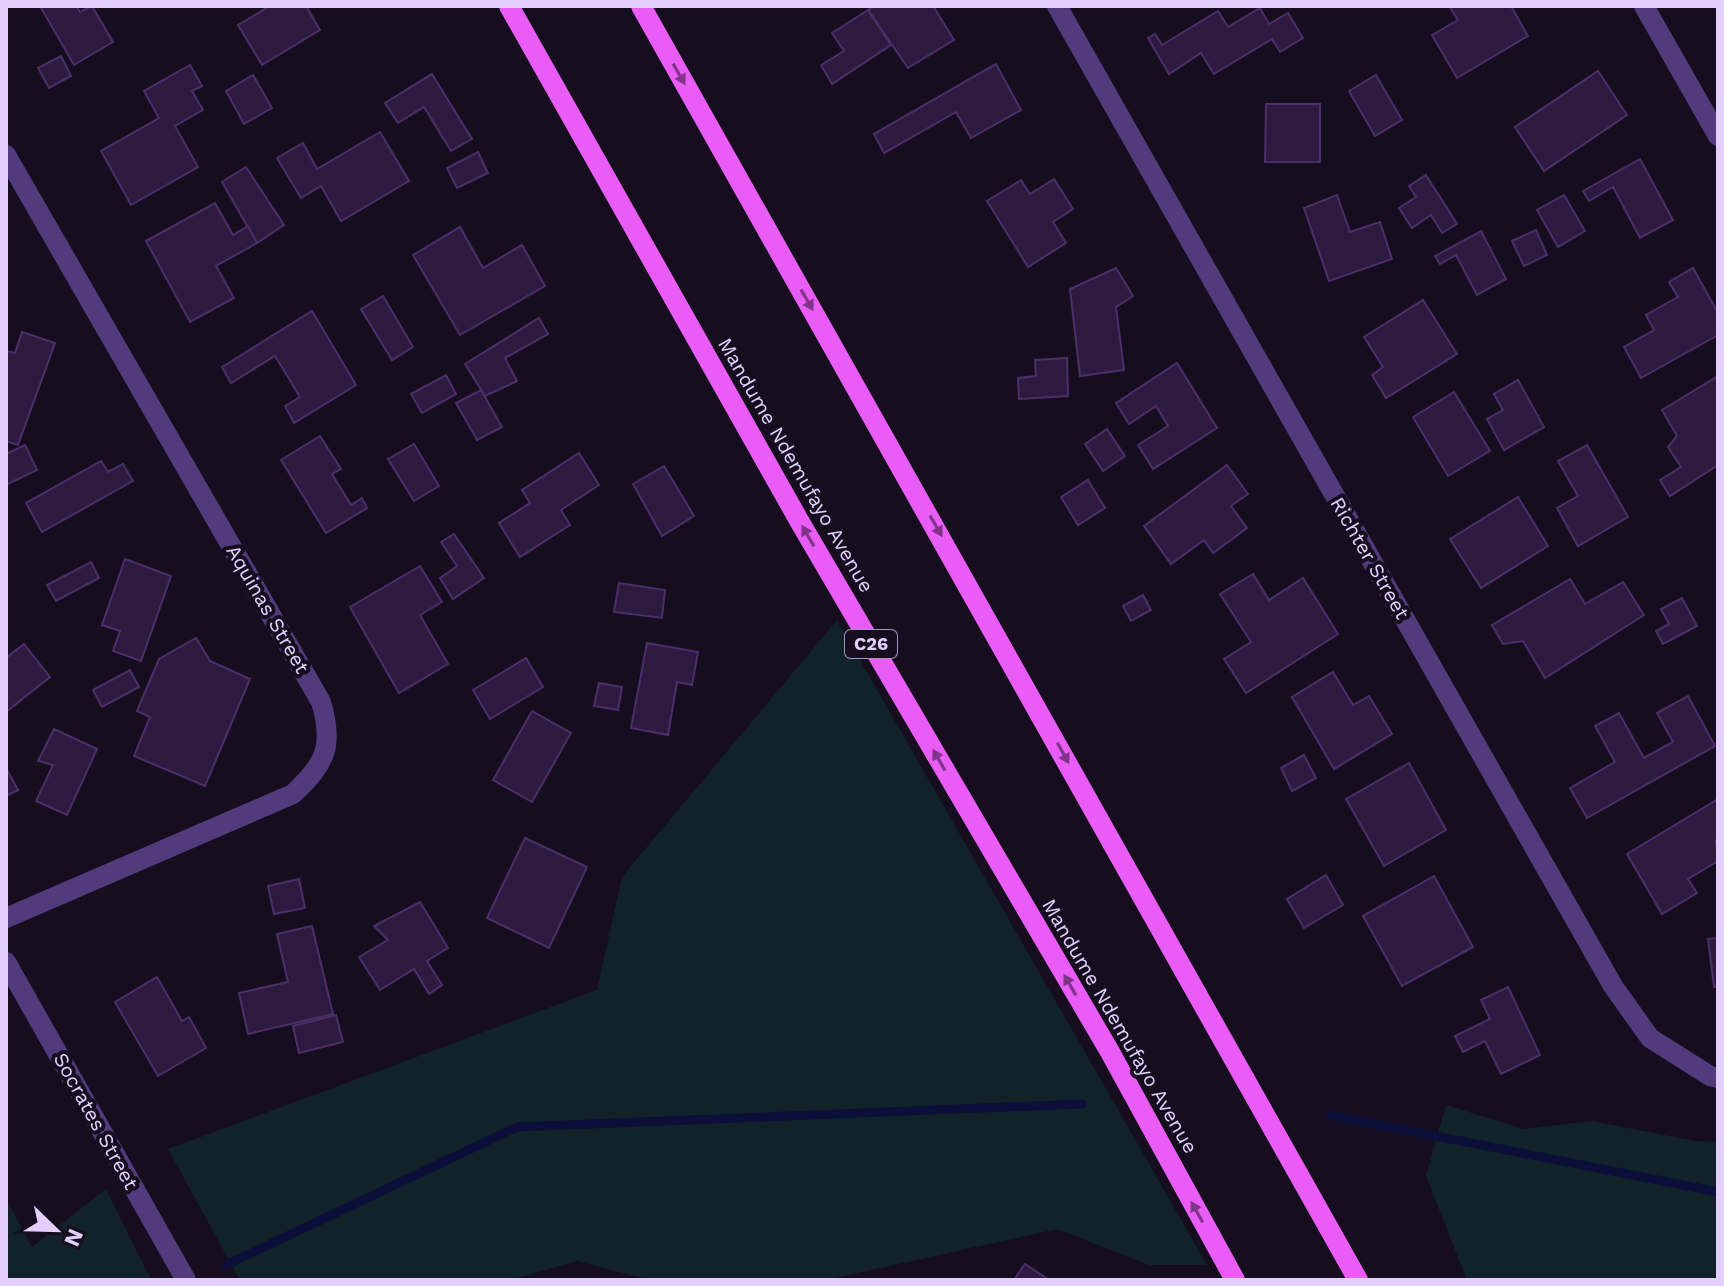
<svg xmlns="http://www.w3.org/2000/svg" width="1724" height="1286" font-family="'Work Sans',sans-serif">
<rect width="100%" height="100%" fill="#160e1f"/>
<g fill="#112329">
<path d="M837,620L1207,1265H1149L1057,1229L826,1280H650L577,1261L511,1280H240L168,1149L597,990L622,877Z"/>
<path d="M1446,1105L1524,1129L1592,1121L1695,1141L1718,1142V1280H1467L1426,1176Z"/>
<path d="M106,1189L151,1280H6V1199L32,1247Z"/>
</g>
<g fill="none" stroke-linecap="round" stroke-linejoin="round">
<g stroke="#0c0f3a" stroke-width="9">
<path d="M1330,1115L1718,1192"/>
<path d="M226,1265L517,1127L1082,1104"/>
</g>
</g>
<g fill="#2d1b3f" stroke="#4c2e6a" stroke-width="2">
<path d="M40,6H76L80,12L92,6L113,42L74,65Z"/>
<path d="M270,6H306L320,30L262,65L238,25Z"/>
<path d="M874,6H933L954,40L908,68L868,10Z"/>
<path d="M1449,6H1511L1528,36L1457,78L1432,35L1458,20Z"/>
<path d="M1260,8L1269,24L1288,13L1303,38L1280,52L1272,39L1214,74L1201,53L1169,74L1148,38L1155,34L1162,45L1218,11L1228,27Z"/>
<path d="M868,10L891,45L832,84L821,65L844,51L832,33Z"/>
<path d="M61,56L71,76L49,88L38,68Z"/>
<path d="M996,64L1021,110L971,138L956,112L884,153L874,134Z"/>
<path d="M190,65L202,86L192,91L203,110L175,126L198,167L131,205L101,151L159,118L144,91Z"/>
<path d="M1598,71L1627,115L1544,171L1515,127Z"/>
<path d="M432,74L472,139L451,151L424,107L398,123L385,103Z"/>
<path d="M253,75L272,108L244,124L226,91Z"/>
<path d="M1376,75L1402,120L1375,136L1349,91Z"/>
<path d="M1266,104H1320V162H1265Z"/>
<path d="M380,132L409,181L341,221L321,186L301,198L277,158L303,143L317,169Z"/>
<path d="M478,152L488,173L457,188L447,168Z"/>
<path d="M1640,159L1673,220L1640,238L1613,187L1589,201L1583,191Z"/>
<path d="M246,167L284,225L257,243L222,182Z"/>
<path d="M1426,175L1457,224L1442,233L1431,215L1412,228L1399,208L1416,197L1409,186Z"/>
<path d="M1054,179L1073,209L1053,222L1066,243L1028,267L987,201L1021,180L1030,194Z"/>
<path d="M1337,195L1350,232L1380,222L1392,259L1329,281L1304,208Z"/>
<path d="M1564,195L1585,231L1558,247L1537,210Z"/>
<path d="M215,203L233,235L248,226L257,243L216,266L234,298L190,322L146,241Z"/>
<path d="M460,227L483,268L522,245L545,286L460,335L413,255Z"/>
<path d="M1536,230L1547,255L1524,266L1512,241Z"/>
<path d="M1481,231L1506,279L1477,295L1456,255L1440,264L1435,256Z"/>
<path d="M1116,268L1133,296L1116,307L1124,370L1080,376L1070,289Z"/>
<path d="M1693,268L1718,313V335L1641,378L1624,347L1654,330L1646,315L1678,297L1669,282Z"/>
<path d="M383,296L413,347L392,360L361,309Z"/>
<path d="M1423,300L1457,354L1386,398L1372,375L1383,367L1364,337Z"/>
<path d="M312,311L356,385L294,423L285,406L300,397L275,356L231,383L222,367Z"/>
<path d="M539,318L548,334L505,358L517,381L485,396L465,364Z"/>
<path d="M22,332L55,343L18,445L6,441V351L15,353Z"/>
<path d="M1067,358L1068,396L1019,399L1018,378L1036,376L1035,360Z"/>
<path d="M1177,363L1217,428L1153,469L1138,445L1168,426L1156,406L1129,424L1116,403Z"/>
<path d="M446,375L456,394L422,413L411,394Z"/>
<path d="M1718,376V465L1670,496L1660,480L1681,467L1668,447L1677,436L1662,410Z"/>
<path d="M1518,380L1544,427L1504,450L1487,419L1503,410L1494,394Z"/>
<path d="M481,390L502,427L477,440L456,403Z"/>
<path d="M1454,392L1490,451L1448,476L1413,417Z"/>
<path d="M1107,429L1125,456L1103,471L1085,444Z"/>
<path d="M320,436L341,469L332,474L351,505L362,498L367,508L326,533L281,460Z"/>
<path d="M414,444L439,486L414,501L388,459Z"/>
<path d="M25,445L37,470L6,485V454Z"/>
<path d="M1587,445L1628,517L1578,546L1557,508L1578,496L1558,461Z"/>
<path d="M579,453L599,485L561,510L570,525L520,557L499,523L530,503L522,490Z"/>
<path d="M101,461L108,472L123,464L133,481L42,532L26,503Z"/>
<path d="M1227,465L1248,494L1231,506L1247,528L1213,553L1204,540L1171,564L1144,526Z"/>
<path d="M664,466L694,516L662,536L633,484Z"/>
<path d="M1088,480L1105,508L1078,525L1061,497Z"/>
<path d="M1518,497L1548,546L1481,588L1450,539Z"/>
<path d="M454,534L484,578L453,599L440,578L457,566L441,542Z"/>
<path d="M125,559L171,576L141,661L113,651L120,631L102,625Z"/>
<path d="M91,562L99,578L56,601L47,585Z"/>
<path d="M420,566L442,602L420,615L448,664L399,693L350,607Z"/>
<path d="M1253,574L1269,600L1303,578L1338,634L1246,693L1224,659L1251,642L1220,594Z"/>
<path d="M1570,579L1585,604L1623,582L1644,615L1545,678L1523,641L1503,644L1492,625Z"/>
<path d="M619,583L665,590L662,618L614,612Z"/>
<path d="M1143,595L1151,610L1131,621L1123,606Z"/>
<path d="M1682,598L1697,626L1663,644L1656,631L1669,624L1661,609Z"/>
<path d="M196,638L210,661L250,679L205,786L134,756L150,717L137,711L159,659Z"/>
<path d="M647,643L698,652L692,685L677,682L668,735L631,728Z"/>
<path d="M24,644L50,677L6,712V658Z"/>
<path d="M526,658L543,687L490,719L473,690Z"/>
<path d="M130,670L139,687L102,707L93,690Z"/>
<path d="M1333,672L1353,705L1369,696L1392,734L1334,769L1292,697Z"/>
<path d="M599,683L622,687L618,710L594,706Z"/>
<path d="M1688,696L1715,746L1587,818L1570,788L1615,762L1595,726L1619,713L1644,758L1673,742L1657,713Z"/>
<path d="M532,711L571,733L532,802L493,780Z"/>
<path d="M54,729L97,749L67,815L36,801L53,765L38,761Z"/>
<path d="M1304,755L1316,778L1292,791L1281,768Z"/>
<path d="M1409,763L1446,830L1384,866L1346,799Z"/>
<path d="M6,768L18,790L6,796Z"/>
<path d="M1718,799V839L1716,840L1718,861L1688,879L1697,893L1662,914L1627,854Z"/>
<path d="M525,838L587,867L549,948L487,918Z"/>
<path d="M1326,875L1343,905L1304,928L1287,899Z"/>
<path d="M1434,876L1473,947L1402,986L1363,916Z"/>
<path d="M299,879L305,908L274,914L268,886Z"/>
<path d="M420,902L448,948L427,961L442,985L429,994L414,969L380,990L359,957L388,940L374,926Z"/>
<path d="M312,926L333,1014L248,1034L239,993L288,982L277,934Z"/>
<path d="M1718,938V986L1714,987L1708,939Z"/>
<path d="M157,977L182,1021L189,1017L206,1048L158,1076L115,1002Z"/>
<path d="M1508,987L1540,1055L1501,1074L1485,1041L1463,1052L1455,1036L1490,1019L1481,1000Z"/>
<path d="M336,1015L343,1042L299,1053L293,1026Z"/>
<path d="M1025,1264L1049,1280H1014Z"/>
</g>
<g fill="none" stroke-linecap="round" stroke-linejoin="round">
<g stroke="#513b7c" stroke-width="20">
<path d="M1057,6L1613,986L1650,1038L1710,1076L1718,1078"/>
<path d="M1644,6L1718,136"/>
<path d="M6,155L321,702C334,746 326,763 293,794L6,918"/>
<path d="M6,962L186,1280"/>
</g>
<g stroke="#ea5cf6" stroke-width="20">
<path d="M509,6L801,524L1110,1052L1235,1280"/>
<path d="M641,6L1358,1280"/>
</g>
</g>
<defs><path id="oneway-solid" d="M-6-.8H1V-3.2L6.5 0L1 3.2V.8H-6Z" transform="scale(2)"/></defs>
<g fill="#80358a">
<use href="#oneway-solid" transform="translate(679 74) rotate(60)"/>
<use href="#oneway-solid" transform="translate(807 300) rotate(60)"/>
<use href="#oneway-solid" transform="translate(936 526) rotate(60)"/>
<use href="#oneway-solid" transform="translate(808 536) rotate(-120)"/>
<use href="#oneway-solid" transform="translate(1063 753) rotate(61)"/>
<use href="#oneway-solid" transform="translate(939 760) rotate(-120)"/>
<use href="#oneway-solid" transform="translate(1070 985) rotate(-120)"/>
<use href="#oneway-solid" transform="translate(1197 1212) rotate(-119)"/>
</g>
<g text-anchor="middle" stroke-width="8" stroke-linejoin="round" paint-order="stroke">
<rect fill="#160e1f" stroke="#a595ba" stroke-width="2" x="845" y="630" width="52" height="28" rx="6"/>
<g font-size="18" font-weight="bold" fill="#e2cffc">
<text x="871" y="650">C26</text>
</g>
<g font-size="20" fill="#e2cffc" stroke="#160e1f">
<text transform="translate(796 465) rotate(60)" y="7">Mandume Ndemufayo Avenue</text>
<text transform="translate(1370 558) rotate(60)" y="7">Richter Street</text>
<text transform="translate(268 609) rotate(60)" y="7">Aquinas Street</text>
<text transform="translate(1120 1026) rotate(60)" y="7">Mandume Ndemufayo Avenue</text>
<text transform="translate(96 1121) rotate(61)" y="7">Socrates Street</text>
</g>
</g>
<rect width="1724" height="1286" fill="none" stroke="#e2cffc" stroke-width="16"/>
<g transform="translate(56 1230) rotate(113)" stroke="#160e1f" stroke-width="6" paint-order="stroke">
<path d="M0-6L14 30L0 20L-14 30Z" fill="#e2cffc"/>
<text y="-12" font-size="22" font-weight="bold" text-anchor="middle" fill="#e2cffc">N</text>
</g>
</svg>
